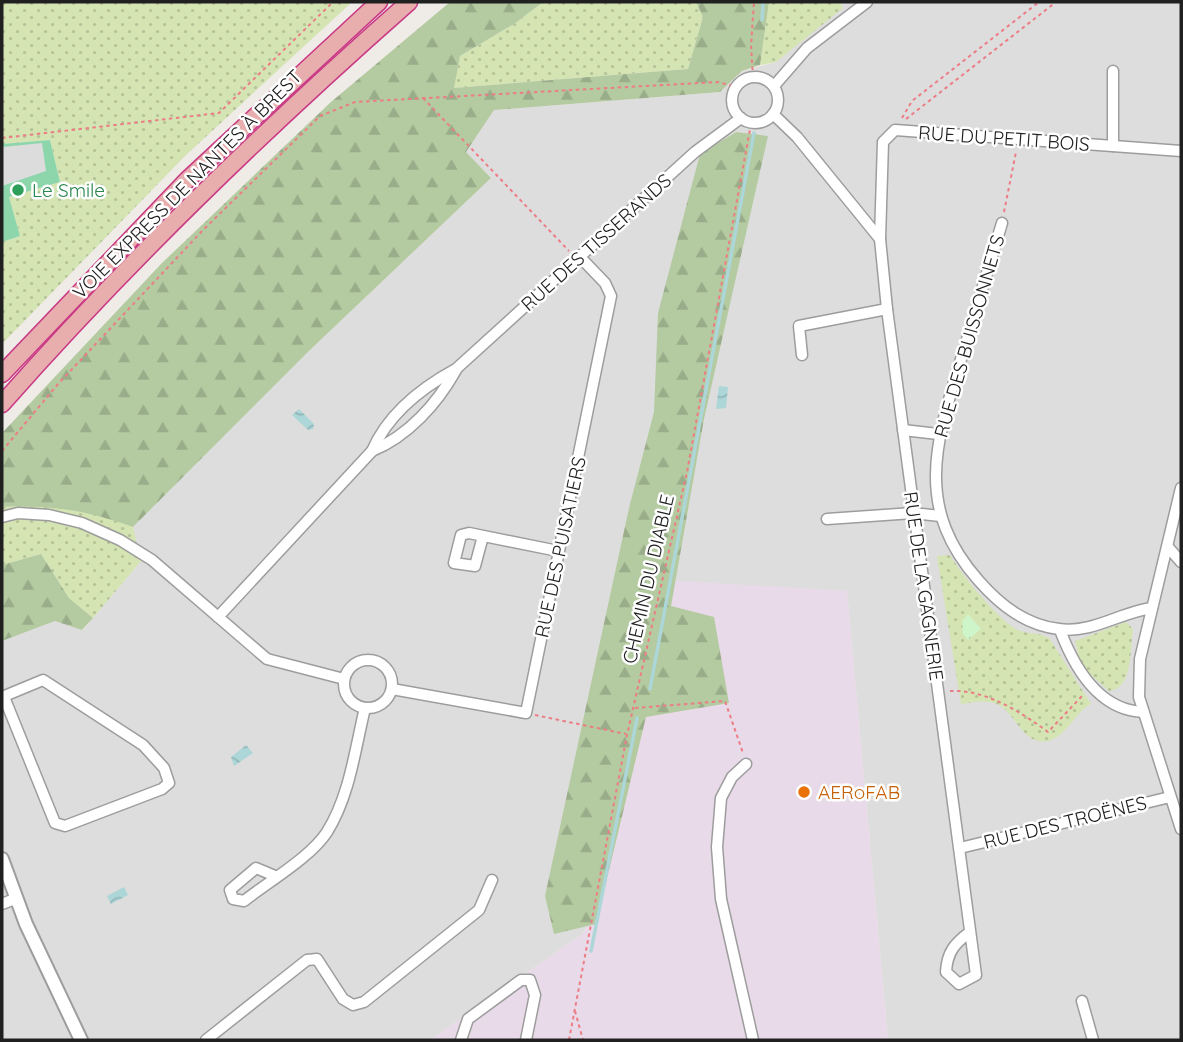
<svg xmlns="http://www.w3.org/2000/svg" width="1183" height="1042" font-family="Quicksand,sans-serif">
<defs>
<pattern id="grass-dots" width="8" height="8" patternUnits="userSpaceOnUse" patternTransform="scale(1.75)"><rect width="8" height="8" fill="#d4e4b2"/><path d="M2 2h.1M6 6h.1" fill="none" stroke="#b6c399" stroke-width="1.8" stroke-linecap="round"/></pattern>
<pattern id="forest-firs" width="22" height="20" patternUnits="userSpaceOnUse" patternTransform="scale(1.75)"><rect width="22" height="20" fill="#b4caa0"/><path d="M5 1l3.5 6h-7zM16 11l3.5 6h-7z" fill="#9aad8a"/></pattern>
<pattern id="park-tufts" width="24" height="20" patternUnits="userSpaceOnUse" patternTransform="scale(1.75)"><rect width="24" height="20" fill="#cef4c9"/><path d="M3 7l-1-3M5 7V3M7 7l1-3M15 17l-1-3M17 17v-4M19 17l1-3" fill="none" stroke="#b1d1ac"/></pattern>
<pattern id="water-waves" width="16" height="10" patternUnits="userSpaceOnUse" patternTransform="scale(1.75)"><rect width="16" height="10" fill="#acd6d8"/><path d="M0 5q4-4 8 0t8 0" fill="none" stroke="#94b7b9"/></pattern>
</defs>
<rect width="100%" height="100%" fill="#efebe7"/>
<path fill="#dedddd" d="M840,2H1181V1040H888L847,591L665,581L600,908L581,935L430,1040H2V641L55,621L83,630L141,561L133,527L311,349L491,178L466,152L494,110L720,92L743,71L776,62L843,7Z"/>
<path fill="#e8dae8" d="M665,580L847,591L888,1040H430L581,935L600,908Z"/>
<g fill="url(#grass-dots)">
<path d="M2,2H352L186,155L2,344V242L20,236L9,197L60,182L50,140L2,144Z"/>
<path d="M543,2H696L703,17L688,69L453,88L460,56L514,24Z"/>
<path d="M769,2H840L843,8L776,62L760,65Z"/>
<path d="M48,505L105,517L133,527L141,561L93,618L69,598L41,554L2,565V507Z"/>
<path d="M950,555C960,573 1000,622 1018,630C1029,635 1039,631 1050,639L1091,704C1075,712 1069,733 1051,740C1024,749 1017,715 999,705C987,699 973,702 961,704L937,556Z"/>
<path d="M1126,622L1133,629C1130,649 1133,689 1109,691L1081,666L1075,641Z"/>
</g>
<g fill="url(#forest-firs)">
<path d="M450,2H543L514,24L460,56L454,88L688,69L703,17L696,2H769L760,65L742,71L720,92L494,110L466,152L491,178L311,349L133,527C86,510 51,505 2,507L3,432L162,263L331,102Z"/>
<path d="M736,132L768,136L704,419L671,606L714,617L729,703L646,717L596,924L554,934L545,896L629,508L654,412L658,313L700,154Z"/>
<path d="M41,554L69,598L93,618L82,630L55,621L2,641V565Z"/>
</g>
<path fill="url(#park-tufts)" d="M968,614L981,629L968,640L963,634L962,621Z"/>
<path fill="#8dd6ac" d="M50,140L60,182L9,197L20,236L2,242V144Z"/>
<path fill="#dcdcdc" d="M42,143L46,171L2,186V147Z"/>
<g fill="url(#water-waves)">
<path d="M719,386L728,387L726,408L716,409Z"/>
<path d="M299,409L314,424L313,429L308,430L292,415Z"/>
<path d="M246,745L253,753L234,766L231,757Z"/>
<path d="M124,887L128,895L111,904L107,896Z"/>
</g>
<g fill="none" stroke-linecap="round" stroke-linejoin="round">
<g stroke="#acd6d8" stroke-width="3.5">
<path d="M762,20L763,2"/>
<path d="M650,689L754,133"/>
<path d="M591,951L637,718"/>
</g>
<g stroke="#9d9d9d" stroke-width="13">
<g id="minor">
<circle cx="755" cy="100" r="23"/>
<path d="M774,86L807,48L867,2"/>
<path d="M773,114L797,137L880,239"/>
<path d="M1113,146V71"/>
<path d="M1002,223C989,267 975,312 962,356C936,441 913,507 979,581C1001,606 1026,625 1059,629C1091,634 1121,612 1152,608"/>
<path d="M802,355L799,326L887,309"/>
<path d="M903,430L938,434"/>
<path d="M372,451C408,436 437,404 456,370"/>
<path d="M1181,488L1140,659L1139,697L1181,829"/>
<path d="M2,517L18,513L49,515L82,523L120,540L152,560L267,659L344,679"/>
<path d="M827,519L913,513L940,516"/>
<path d="M483,536L475,566L454,563L461,535L469,533L558,551"/>
<path d="M1168,547L1181,562"/>
<path d="M218,617L372,451C388,414 421,388 456,369L695,152L741,118"/>
<path d="M1060,630C1074,667 1098,710 1143,712"/>
<circle cx="368" cy="684" r="24"/>
<path d="M392,689L526,713L611,296L605,283L580,257"/>
<path d="M2,697L43,680L143,745L164,768L169,783L162,789L65,826L55,823L4,697"/>
<path d="M746,764L732,777L721,798L717,847L721,899L753,1040"/>
<path d="M960,848L1170,797"/>
<path d="M275,876L256,868L230,890L233,899L244,901C268,882 311,857 327,832C350,795 355,749 365,708"/>
<path d="M2,904L17,898"/>
<path d="M970,932C955,943 947,952 946,972L959,984L976,975L887,309L880,239L883,142L895,130L1181,151"/>
<path d="M1082,1001L1093,1040"/>
<path d="M206,1040L307,960L317,959L343,999L353,1005L364,1002L479,910L492,880"/>
<path d="M461,1040L468,1019L521,980H530L535,995L526,1040"/>
</g>
</g>
<g stroke="#9d9d9d" stroke-width="16">
<path id="tertiary" d="M2,859L26,924L81,1040"/>
</g>
<g stroke="#c93885" stroke-width="19">
<g id="trunk">
<path d="M2,374L187,180L379,2"/>
<path d="M2,404C128,261 266,128 409,2"/>
</g>
</g>
<g stroke="#ec7c85" stroke-width="2" stroke-dasharray="3.5 3.5" stroke-linecap="butt">
<path d="M753,77L751,46L754,2"/>
<path d="M423,98L569,251"/>
<path d="M902,118L912,101L1039,2"/>
<path d="M906,119L1056,2"/>
<path d="M2,138L219,113L333,2"/>
<path d="M1004,212L1016,152"/>
<path d="M2,451L58,384L203,230L320,116L355,102L718,82L736,87"/>
<path d="M950,691C985,689 1021,712 1048,732L1083,695"/>
<path d="M635,708L725,701L743,753"/>
<path d="M535,715L626,734"/>
<path d="M575,1011L583,1040"/>
<path d="M569,1040L627,735L687,472L751,124"/>
</g>
<use href="#minor" stroke="#fff" stroke-width="10"/>
<use href="#tertiary" stroke="#fff" stroke-width="12"/>
<use href="#trunk" stroke="#e8aeae" stroke-width="16"/>
</g>
<circle fill="#2e9e5b" stroke="#fff" stroke-width="2.5" cx="18" cy="190" r="7"/>
<circle fill="#e8710a" stroke="#fff" stroke-width="2.5" cx="804" cy="792" r="7"/>
<g text-anchor="middle" stroke-width="5" stroke-linejoin="round" paint-order="stroke">
<g font-size="19" fill="#202020" stroke="#fff">
<text transform="translate(1004 138) rotate(4)" y="7">RUE DU PETIT BOIS</text>
<text transform="translate(187 184) rotate(-45)" y="7">VOIE EXPRESS DE NANTES À BREST</text>
<text transform="translate(596 242) rotate(-42)" y="7">RUE DES TISSERANDS</text>
<text transform="translate(969 336) rotate(-74)" y="7">RUE DES BUISSONNETS</text>
<text transform="translate(560 547) rotate(-78)" y="7">RUE DES PUISATIERS</text>
<text transform="translate(648 579) rotate(-77)" y="7">CHEMIN DU DIABLE</text>
<text transform="translate(924 586) rotate(82)" y="7">RUE DE LA GAGNERIE</text>
<text transform="translate(1065 822) rotate(-14)" y="7">RUE DES TROËNES</text>
</g>
<g font-size="19" fill="#27864d" stroke="#fff" text-anchor="start">
<text x="32" y="197">Le Smile</text>
</g>
<g font-size="19" fill="#c56008" stroke="#fff" text-anchor="start">
<text x="818" y="799">AERoFAB</text>
</g>
</g>
<rect width="1183" height="1042" fill="none" stroke="#202020" stroke-width="7"/>
</svg>
